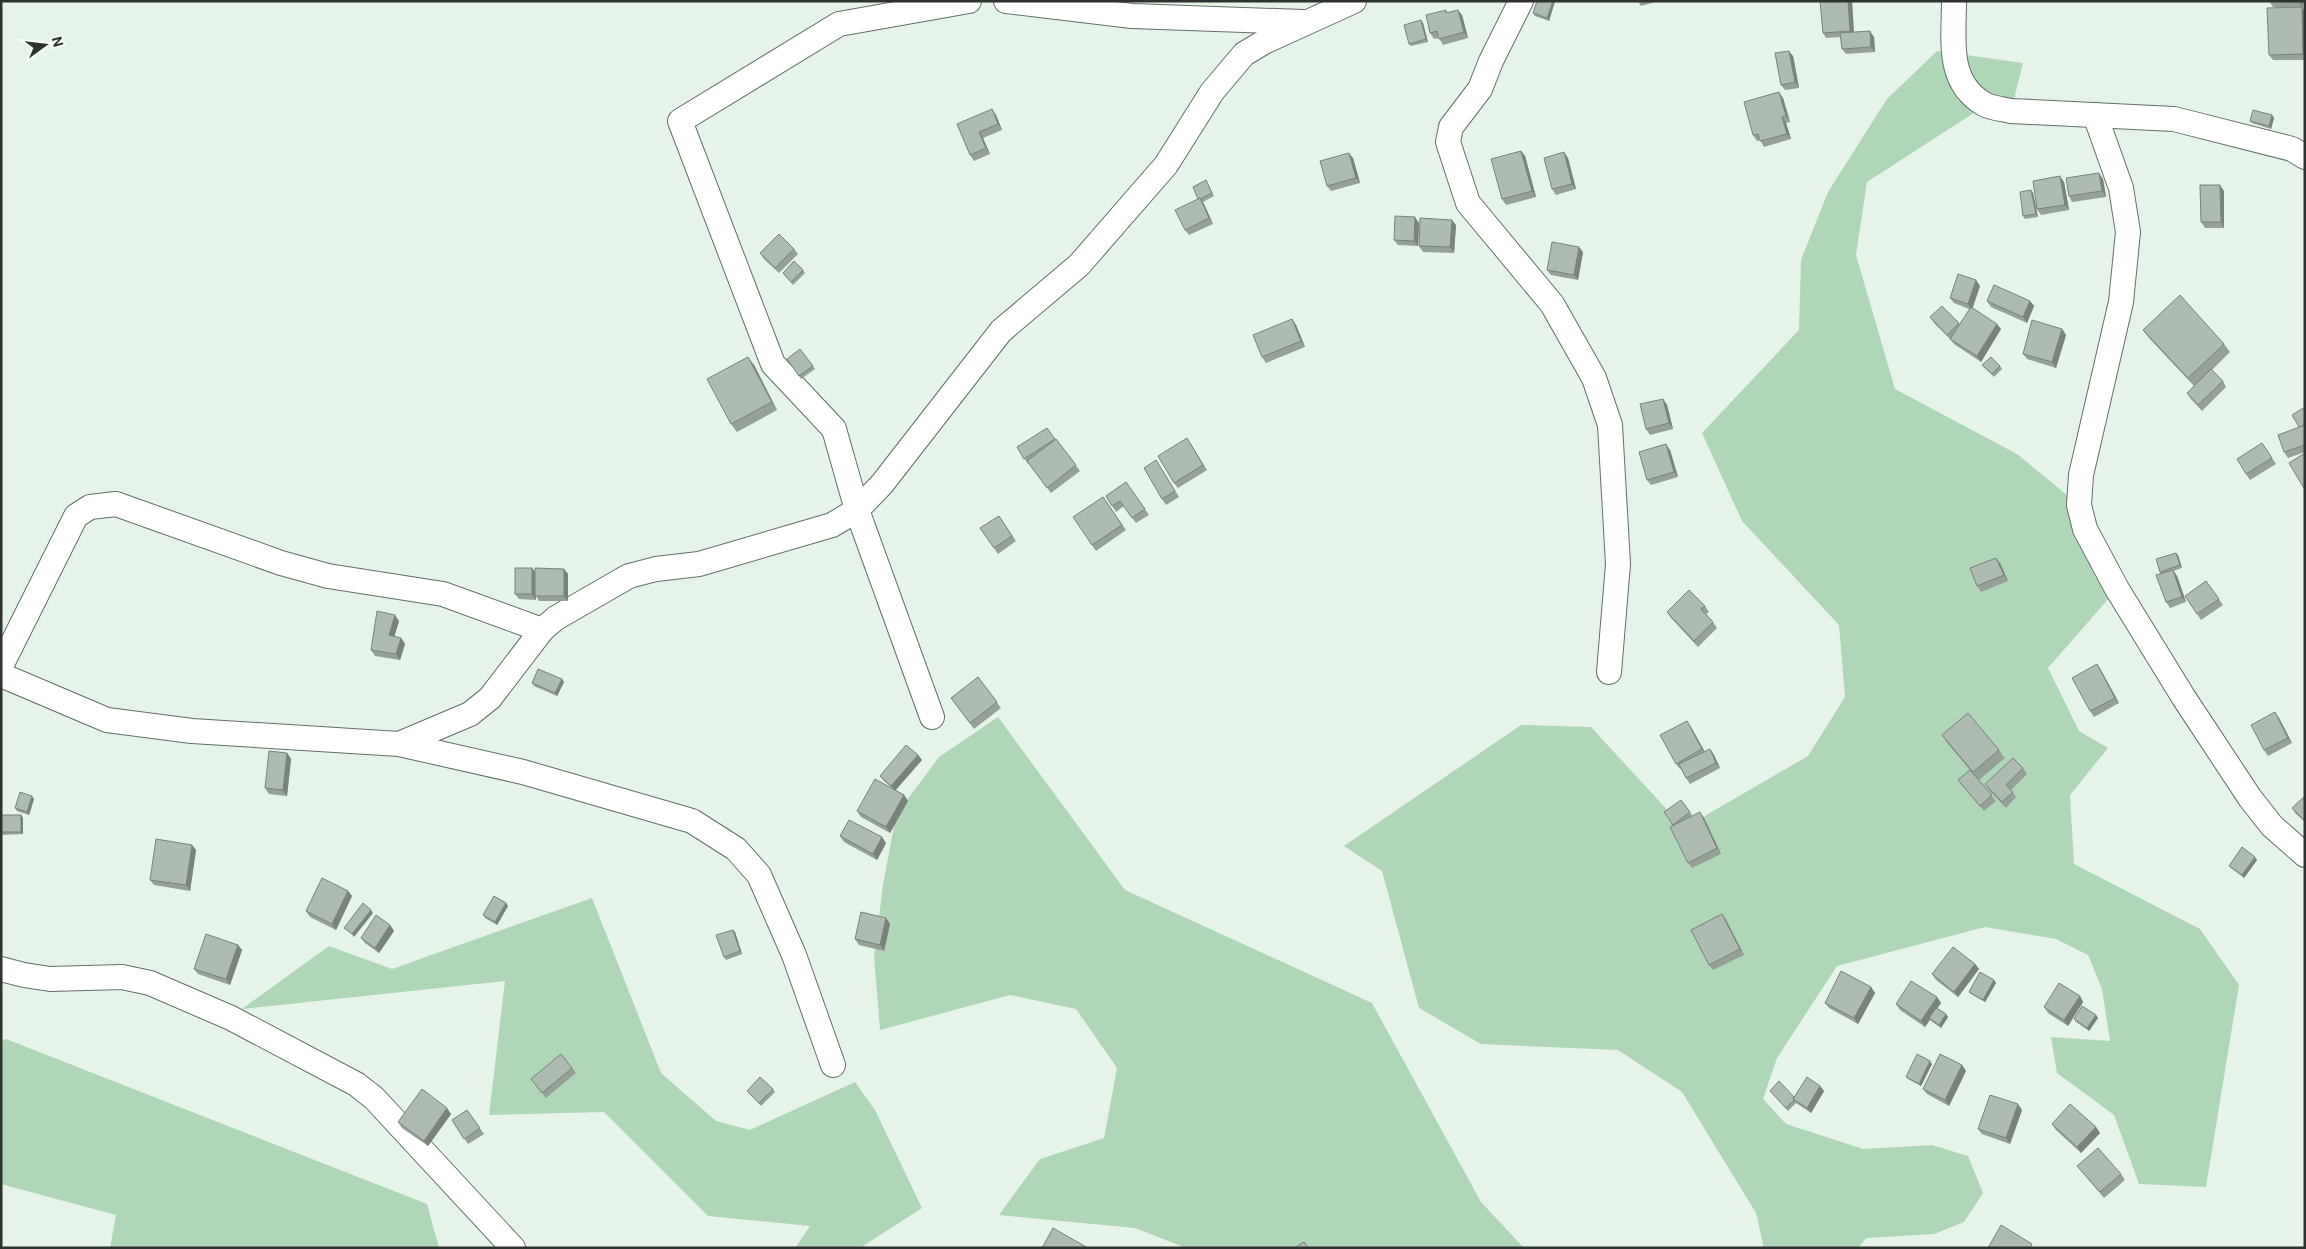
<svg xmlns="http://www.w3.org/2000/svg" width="2306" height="1249" font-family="Roboto,sans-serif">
<rect width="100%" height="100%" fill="#e5f3e8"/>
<g fill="#afd7b7">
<path d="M1937,51L2023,63L2011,111L1986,105L1867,182L1856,255L1895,389L2017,454L2079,505L2117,589L2048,668L2079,731L2108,748L2070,795L2074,864L2200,929L2239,985L2206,1187L2139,1184L2114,1115L2057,1073L2051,1037L2110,1041L2102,989L2088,955L2056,939L1985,927L1837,966L1777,1058L1763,1099L1786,1124L1863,1149L1932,1145L1968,1156L1983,1193L1964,1222L1934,1234L1866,1238L1858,1248H1764L1756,1213L1682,1092L1618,1050L1481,1044L1419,1008L1382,871L1344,846L1521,725L1591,727L1684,828L1808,756L1845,697L1839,625L1742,521L1702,433L1799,330L1801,260L1828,192L1887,99Z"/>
<path d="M998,717L1125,890L1372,1003L1481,1202L1524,1248H1186L1135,1228L999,1215L1040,1159L1104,1138L1117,1068L1076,1009L1010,995L880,1030L874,957L883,885L896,815L939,757Z"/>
<path d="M592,898L661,1073L716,1121L750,1130L855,1082L875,1110L922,1208L860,1248H795L810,1226L708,1216L604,1112L489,1115L505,981L242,1009L329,946L392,969Z"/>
<path d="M6,1039L427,1204L439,1248H110L116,1215L1,1184V1041Z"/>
</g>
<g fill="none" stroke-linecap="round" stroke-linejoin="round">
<g stroke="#636f65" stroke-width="26">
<g id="minor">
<path d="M1006,1L1132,16L1303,22"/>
<path d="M1521,1L1491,61L1480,89L1451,127L1448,142L1468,203L1552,304L1594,378L1610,425L1618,564L1609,672"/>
<path d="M1954,1C1954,39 1946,82 1984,104C1991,108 2002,109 2011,111L2174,119L2292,149L2305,157"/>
<path d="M2095,115L2121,188L2128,232L2121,302L2081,475L2079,505L2085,529L2117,589L2184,698L2250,798L2272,826L2305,855"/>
<path d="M1,666L76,516L90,507L116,504L281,563L328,576L443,594L542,630"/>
<path d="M1,675L107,720L192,731L399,744L523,772L692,821L736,849L759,875L794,955L833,1065"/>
<path d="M932,717L857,510L834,429L773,364L680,121L839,24L969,1"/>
<path d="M399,744L470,714L490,698L542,630L556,618L629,576L656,569L699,564L832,525L857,510L882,484L1001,331L1079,265L1166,165L1212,92L1244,54L1264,42L1354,1"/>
<path d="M1,969L24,975L50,979L122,977L150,983L231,1018L356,1084L374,1098L513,1248"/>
</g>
</g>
<use href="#minor" stroke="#fff" stroke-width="24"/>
</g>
<g fill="#95a197">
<path d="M1537,1H1555L1549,21L1535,16L1533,13Z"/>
<path d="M1638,1H1659L1641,6Z"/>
<path d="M1820,1H1852L1854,32L1874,37L1875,52L1846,54L1842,49L1841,37L1826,38L1823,33Z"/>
<path d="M2269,1H2303V8H2302L2305,12V60H2273L2269,55L2296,7H2273Z"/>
<path d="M1446,10L1447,12L1462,15L1468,38L1443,45L1439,38L1434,39L1430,33Z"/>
<path d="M1421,20L1423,23L1428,42L1411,46L1409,44Z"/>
<path d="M1793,56L1799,88L1785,90L1781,85Z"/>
<path d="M1783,98L1790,122L1786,123L1791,139L1764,147L1760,140L1757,141L1753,135Z"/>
<path d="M996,115L1002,130L983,138L990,154L974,161L970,155L957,124Z"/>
<path d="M2272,115L2274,118L2271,129L2252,123L2250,121Z"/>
<path d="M1521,151L1525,156L1536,197L1506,205L1502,199Z"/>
<path d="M1353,158L1360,183L1331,191L1327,186Z"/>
<path d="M1568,158L1576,189L1556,195L1552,189Z"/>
<path d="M2103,179L2106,197L2072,202L2069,196Z"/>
<path d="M1206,180L1214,196L1203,202L1213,224L1189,235L1185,230Z"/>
<path d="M2064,182L2069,210L2041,215L2037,209Z"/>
<path d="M2031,190L2033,193L2038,217L2025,219L2023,216Z"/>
<path d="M2224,191V228H2205L2201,222Z"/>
<path d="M1419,223L1418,246L1398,245L1394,240Z"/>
<path d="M1456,225L1454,253L1423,252L1419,246Z"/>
<path d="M794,249L798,254L779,273L764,259L760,253Z"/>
<path d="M1583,252L1578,280L1551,275L1547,270Z"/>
<path d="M803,270L805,273L793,285L783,273Z"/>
<path d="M1980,286L1972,308L2001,329L1981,362L1954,344L1951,340L1934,323L1930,317L1960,324L1969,309L1954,303L1950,298Z"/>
<path d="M1987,301H2030L2034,306L2027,323L1991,307Z"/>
<path d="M1292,319L1296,325L1305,347L1266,363L1262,357Z"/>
<path d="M2062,329L2066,335L2056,368L2027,359L2023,354Z"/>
<path d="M2143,330L2224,344L2230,352L2212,370L2223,381L2226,387L2202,411L2191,399L2187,393L2194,386L2149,338Z"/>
<path d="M800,349L815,369L801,379L787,359Z"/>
<path d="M754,365L777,410L737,432L731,424Z"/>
<path d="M1982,365L2000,366L2002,369L1994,377Z"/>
<path d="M1663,399L1667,405L1673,429L1650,435L1646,429Z"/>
<path d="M2305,407V452L2288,458L2284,452L2299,428Z"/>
<path d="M1056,439L1080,471L1051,493L1029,464H1028L1017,447L1055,440Z"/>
<path d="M1191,444L1207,470L1178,488L1174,483Z"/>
<path d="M2266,449L2276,464L2250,480L2246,474Z"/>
<path d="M1670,450L1678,477L1651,485L1647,480Z"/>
<path d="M1156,460L1179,497L1166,505L1162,499Z"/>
<path d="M1126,482L1149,515L1136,523L1124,506L1116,512L1106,496Z"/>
<path d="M1103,497L1126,530L1096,551L1073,517Z"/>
<path d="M999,516L1016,541L998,554L980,528Z"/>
<path d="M2178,555L2182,568L2173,571L2177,576L2186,602L2170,608L2166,602L2161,574L2160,572Z"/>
<path d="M2000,563L2008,581L1981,592L1977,586Z"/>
<path d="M532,568L535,572L564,569L568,574V601H539L536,596V600L519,599L515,594Z"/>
<path d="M2206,581L2223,605L2201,620L2185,596Z"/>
<path d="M1705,606L1709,612L1706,614L1713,622L1717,628L1698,647L1671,618L1667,612Z"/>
<path d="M399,621L394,637L401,638L405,644L400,660L375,656L371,650Z"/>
<path d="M2097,664L2119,703L2094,717L2090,711Z"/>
<path d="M978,677L1001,708L974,729L951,698Z"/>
<path d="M562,679L564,682L557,696L534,686L532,683Z"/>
<path d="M2279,718L2292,743L2268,756L2264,750Z"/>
<path d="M1691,727L1705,752L1710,749L1714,755L1720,768L1690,784L1686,778L1681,769H1680L1676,764Z"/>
<path d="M1942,735L1999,750L2005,758L1979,780L1996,801L1984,811L1958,780L1970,770L1948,744Z"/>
<path d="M287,753L291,759L287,796L269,794L265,788Z"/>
<path d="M918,755L922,760L895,790L904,795L908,801L890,833L861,817L857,811L892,788L884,781L880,776Z"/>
<path d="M2023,768L2027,774L2011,790L2016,797L2006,808L1989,790L1985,784Z"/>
<path d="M2305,796V822L2296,814L2292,808Z"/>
<path d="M34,799L29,815L17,811L15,808Z"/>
<path d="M1681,800L1692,815L1689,818H1704L1721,854L1692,868L1688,863L1673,826Z"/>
<path d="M1,815H21L23,818V834L1,835Z"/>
<path d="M840,836L886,843L877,860L844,842Z"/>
<path d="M192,845L196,850L190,891L154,885L150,880Z"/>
<path d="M2257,860L2244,878L2231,868L2229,866Z"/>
<path d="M352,896L336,930L310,917L306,911Z"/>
<path d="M506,903L508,906L497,925L485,918L483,915Z"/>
<path d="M886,918L890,924L884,951L859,945L855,939Z"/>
<path d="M1726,920L1744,955L1713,970L1709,965Z"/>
<path d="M390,925L394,931L379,953L365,943L361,938Z"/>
<path d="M735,932L742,954L726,960L724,957Z"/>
<path d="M238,945L242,950L230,985L198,974L194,969Z"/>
<path d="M1975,964L1979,969L1958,997L1936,980L1932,974Z"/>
<path d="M1994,980L1996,983L1985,1002L1971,994L1969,992Z"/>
<path d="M1871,987L1875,993L1858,1024L1829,1008L1825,1003Z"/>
<path d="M2080,996L2083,1002L2068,1026L2048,1013L2044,1007Z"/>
<path d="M1937,997L1941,1003L1937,1008L1946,1014L1948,1017L1941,1028L1931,1021L1930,1020L1925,1027L1900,1010L1896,1004Z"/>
<path d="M2096,1015L2098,1018L2089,1031L2076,1022L2074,1019Z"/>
<path d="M1932,1064L1921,1086L1908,1079L1906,1077Z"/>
<path d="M1962,1065L1966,1071L1949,1106L1927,1094L1923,1089Z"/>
<path d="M572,1068L576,1073L546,1098L531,1079Z"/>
<path d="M1820,1086L1824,1091L1811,1113L1796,1103L1788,1111L1770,1091L1794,1097Z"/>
<path d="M773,1089L775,1092L761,1106L747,1091Z"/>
<path d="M467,1110L484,1134L468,1144L452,1120Z"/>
<path d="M2022,1110L2010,1144L1982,1134L1978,1129Z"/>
<path d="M451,1114L428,1146L402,1128L398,1122Z"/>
<path d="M2052,1124L2096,1127L2100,1133L2081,1153L2056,1130Z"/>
<path d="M2077,1166L2121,1174L2125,1180L2104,1198Z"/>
</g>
<g fill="#79837b">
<path d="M1553,1H1555L1549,21L1547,18Z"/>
<path d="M1848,1H1852L1854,37L1850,31Z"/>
<path d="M2299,1H2303V8L2299,2Z"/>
<path d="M2302,7L2305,12V57L2303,54Z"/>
<path d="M1458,10L1462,15L1468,38L1464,32Z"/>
<path d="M1421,20L1423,23L1428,42L1426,39Z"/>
<path d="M1870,31L1874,37L1875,52L1871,47Z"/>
<path d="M1789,51L1793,56L1799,88L1795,82Z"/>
<path d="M1779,92L1783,98L1790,122L1786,116Z"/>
<path d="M992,109L996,115L1002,130L998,124Z"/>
<path d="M2272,115L2274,118L2271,129L2269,126Z"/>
<path d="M1782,117L1786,123L1791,139L1787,134Z"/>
<path d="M979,132L983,138L990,154L986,148Z"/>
<path d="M1521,151L1525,156L1536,197L1532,191Z"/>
<path d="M1564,152L1568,158L1576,189L1572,184Z"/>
<path d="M1349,153L1353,158L1360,183L1356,178Z"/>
<path d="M2099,173L2103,179L2106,197L2102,191Z"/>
<path d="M2060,176L2064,182L2069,210L2065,205Z"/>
<path d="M2220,185L2224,191V228L2221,222Z"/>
<path d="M2031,190L2033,193L2038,217L2036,214Z"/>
<path d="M1200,198L1204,204L1213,224L1209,218Z"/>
<path d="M1415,217L1419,223L1418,246L1414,241Z"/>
<path d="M1452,220L1456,225L1454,253L1450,247Z"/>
<path d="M1579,247L1583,252L1578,280L1574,275Z"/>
<path d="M1976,280L1980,286L1972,310L1968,304Z"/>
<path d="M2030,301L2034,306L2027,323L2023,317Z"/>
<path d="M1292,319L1296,325L1305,347L1301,341Z"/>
<path d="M1997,324L2001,329L1981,362L1977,356Z"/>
<path d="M2062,329L2066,335L2056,368L2052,362Z"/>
<path d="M748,357L754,365L777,410L772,402Z"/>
<path d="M1663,399L1667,405L1673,429L1669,423Z"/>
<path d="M1666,444L1670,450L1678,477L1674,472Z"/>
<path d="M2176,553L2178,555L2182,568L2180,565Z"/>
<path d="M1996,558L2000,563L2008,581L2004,575Z"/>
<path d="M532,568L536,573V600L532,594Z"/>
<path d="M564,569L568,574V601L564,596Z"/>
<path d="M2173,570L2177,576L2186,602L2182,597Z"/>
<path d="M395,615L399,621L393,641L389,635Z"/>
<path d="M401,638L405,644L400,660L396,654Z"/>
<path d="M2097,664L2101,670L2119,703L2115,698Z"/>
<path d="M562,679L564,682L557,696L555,693Z"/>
<path d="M2275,712L2279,718L2292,743L2288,738Z"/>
<path d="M1687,721L1691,727L1706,754L1702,749Z"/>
<path d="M1710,749L1714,755L1720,768L1716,763Z"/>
<path d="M287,753L291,759L287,796L283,790Z"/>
<path d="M918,755L922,760L895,791L891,786Z"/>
<path d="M904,795L908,801L890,833L886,827Z"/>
<path d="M32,796L34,799L29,815L27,812Z"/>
<path d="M1700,812L1704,818L1721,854L1717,848Z"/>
<path d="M21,815L23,818V834L21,832Z"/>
<path d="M882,837L886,843L877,860L873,854Z"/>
<path d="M192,845L196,850L190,891L186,885Z"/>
<path d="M2255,857L2257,860L2244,878L2242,875Z"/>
<path d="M348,891L352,896L336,930L332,924Z"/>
<path d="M506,903L508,906L497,925L495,922Z"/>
<path d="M371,910L373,913L354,937L352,934Z"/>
<path d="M1722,914L1726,920L1744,955L1740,949Z"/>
<path d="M886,918L890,924L884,951L880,945Z"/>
<path d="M390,925L394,931L379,953L375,948Z"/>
<path d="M733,930L735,932L742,954L740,951Z"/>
<path d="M238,945L242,950L230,985L226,979Z"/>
<path d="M1975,964L1979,969L1958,997L1954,992Z"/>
<path d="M1994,980L1996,983L1985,1002L1983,1000Z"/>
<path d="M1871,987L1875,993L1858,1024L1854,1018Z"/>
<path d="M2080,996L2083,1002L2068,1026L2064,1020Z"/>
<path d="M1937,997L1941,1003L1925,1027L1921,1021Z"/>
<path d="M1946,1014L1948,1017L1941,1028L1939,1025Z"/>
<path d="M2096,1015L2098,1018L2089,1031L2087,1028Z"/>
<path d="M1930,1061L1932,1064L1921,1086L1919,1084Z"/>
<path d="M1962,1065L1966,1071L1949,1106L1945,1100Z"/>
<path d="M1820,1086L1824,1091L1811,1113L1807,1108Z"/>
<path d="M2018,1104L2022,1110L2010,1144L2006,1138Z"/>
<path d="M447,1108L451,1114L428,1146L424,1141Z"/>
<path d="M2096,1127L2100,1133L2081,1153L2077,1147Z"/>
</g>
<g fill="#adbbb0" stroke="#79837b">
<path d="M1537,1H1553L1547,18L1533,13Z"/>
<path d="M1820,1H1848L1850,31L1823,33Z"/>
<path d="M2269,1H2299V2Z"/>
<path d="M2302,7L2303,54L2269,55L2267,8Z"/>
<path d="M1446,10V13L1458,10L1464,32L1439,39L1437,31L1430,33L1426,15Z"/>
<path d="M1421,20L1426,39L1409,44L1404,25Z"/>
<path d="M1870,31L1871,47L1842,49L1840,33Z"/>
<path d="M1789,51L1795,82L1781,85L1775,53Z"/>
<path d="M1779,92L1786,116L1782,117L1787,134L1760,141L1758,134L1753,135L1744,102Z"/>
<path d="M992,109L998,124L979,132L986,148L970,155L957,124Z"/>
<path d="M2253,110L2272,115L2269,126L2250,121Z"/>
<path d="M1521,151L1532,191L1502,199L1491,159Z"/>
<path d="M1564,152L1572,184L1552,189L1544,158Z"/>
<path d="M1349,153L1356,178L1327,186L1320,161Z"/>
<path d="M2099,173L2102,191L2069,196L2066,178Z"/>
<path d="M2060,176L2065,205L2037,209L2033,181Z"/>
<path d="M1206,180L1212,193L1200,199V198L1198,199L1193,187Z"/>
<path d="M2200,185H2220L2221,222H2201Z"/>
<path d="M2031,190L2036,214L2023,216L2020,192Z"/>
<path d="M1200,198L1209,218L1185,230L1175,210Z"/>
<path d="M1395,216L1415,217L1414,241L1394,240Z"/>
<path d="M1420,218L1452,220L1450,247L1419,246Z"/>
<path d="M779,234L794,249L775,268L760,253Z"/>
<path d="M1552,242L1579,247L1574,275L1547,270Z"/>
<path d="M794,261L803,270L791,282L783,273Z"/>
<path d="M1958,274L1976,280L1968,304L1950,298Z"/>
<path d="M1994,285L2030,301L2023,317L1987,301Z"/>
<path d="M2180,295L2224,344L2188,378L2143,330Z"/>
<path d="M1942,306L1959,323L1947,335L1930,317Z"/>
<path d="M1971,307L1997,324L1977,356L1950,339Z"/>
<path d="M1292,319L1301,341L1262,357L1253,335Z"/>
<path d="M2032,320L2062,329L2052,362L2023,354Z"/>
<path d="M800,349L813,366L799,376L787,359Z"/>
<path d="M748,357L772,402L731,424L707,379Z"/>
<path d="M1991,357L2000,366L1992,374L1982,365Z"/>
<path d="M2211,369L2223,381L2198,405L2187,393Z"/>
<path d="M1663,399L1669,423L1646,429L1640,404Z"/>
<path d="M2305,407V425L2299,427L2292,415Z"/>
<path d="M2305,425V445L2284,452L2278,435Z"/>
<path d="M1047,428L1055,439L1024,459L1017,447Z"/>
<path d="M1187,438L1203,465L1174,483L1158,456Z"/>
<path d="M1056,439L1076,465L1047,488L1027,461Z"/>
<path d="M2262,443L2272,458L2246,474L2237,459Z"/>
<path d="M1666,444L1674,472L1647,480L1639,452Z"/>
<path d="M2305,453V490L2289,463Z"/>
<path d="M1156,460L1175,491L1162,499L1144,468Z"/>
<path d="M1126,482L1145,509L1132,518L1120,501L1112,506L1106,496Z"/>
<path d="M1103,497L1122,525L1092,545L1073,517Z"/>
<path d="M999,516L1012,536L994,548L980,528Z"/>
<path d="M2176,553L2180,565L2160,572L2156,559Z"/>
<path d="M1996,558L2004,575L1977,586L1970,568Z"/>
<rect x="515" y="568" width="17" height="26"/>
<path d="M535,568L564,569V596H535Z"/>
<path d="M2173,570L2182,597L2166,602L2156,575Z"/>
<path d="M2206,581L2219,599L2197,614L2185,596Z"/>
<path d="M1689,590L1705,606L1701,609L1713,622L1694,641L1667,612Z"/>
<path d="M377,611L395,615L389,635L401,638L396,654L371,650Z"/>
<path d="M2097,664L2115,698L2090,711L2072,678Z"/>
<path d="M538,669L562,679L555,693L532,683Z"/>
<path d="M978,677L997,702L970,723L951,698Z"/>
<path d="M2275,712L2288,738L2264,750L2251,725Z"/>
<path d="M1968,713L1999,750L1973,772L1942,735Z"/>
<path d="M1687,721L1702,749L1676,764L1660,735Z"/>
<path d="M906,745L918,755L891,786L880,776Z"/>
<path d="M1710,749L1716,763L1686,778L1679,764Z"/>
<path d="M269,751L287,753L283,790L265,788Z"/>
<path d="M2013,758L2023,768L2006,785L2013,792L2002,802L1985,784Z"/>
<path d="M1970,770L1992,795L1980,806L1958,780Z"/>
<path d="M875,779L904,795L886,827L857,811Z"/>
<path d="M20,792L32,796L27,812L15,808Z"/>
<path d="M2305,796V821L2292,808Z"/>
<path d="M1681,800L1690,812L1673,825L1664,812Z"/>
<path d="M1700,812L1717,848L1688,863L1670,827Z"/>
<rect x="1" y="815" width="20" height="17"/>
<path d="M849,820L882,837L873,854L840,836Z"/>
<path d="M156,839L192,845L186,885L150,880Z"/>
<path d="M2242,847L2255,857L2242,875L2229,866Z"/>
<path d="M322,878L348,891L332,924L306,911Z"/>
<path d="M494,896L506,903L495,922L483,915Z"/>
<path d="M363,903L371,910L352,934L344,928Z"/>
<path d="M861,912L886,918L880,945L855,939Z"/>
<path d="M1722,914L1740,949L1709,965L1691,930Z"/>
<path d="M376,915L390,925L375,948L361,938Z"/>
<path d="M733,930L740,951L724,957L716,935Z"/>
<path d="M206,934L238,945L226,979L194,969Z"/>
<path d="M1953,947L1975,964L1954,992L1932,974Z"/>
<path d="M1841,971L1871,987L1854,1018L1825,1003Z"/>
<path d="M1980,972L1994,980L1983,1000L1969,992Z"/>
<path d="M1911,981L1937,997L1921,1021L1896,1004Z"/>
<path d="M2059,983L2080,996L2064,1020L2044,1007Z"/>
<path d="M2082,1006L2096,1015L2087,1028L2074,1019Z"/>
<path d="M1936,1008L1946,1014L1939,1025L1929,1018Z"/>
<path d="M561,1054L572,1068L542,1093L531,1079Z"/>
<path d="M1917,1054L1930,1061L1919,1084L1906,1077Z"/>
<path d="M1940,1054L1962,1065L1945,1100L1923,1089Z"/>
<path d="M760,1077L773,1089L759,1103L747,1091Z"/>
<path d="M1807,1077L1820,1086L1807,1108L1793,1099Z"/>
<path d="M1779,1081L1794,1097L1793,1099L1794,1100L1786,1108L1770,1091Z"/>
<path d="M422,1089L447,1108L424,1141L398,1122Z"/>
<path d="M1990,1095L2018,1104L2006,1138L1978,1129Z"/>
<path d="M2070,1104L2096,1127L2077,1147L2052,1124Z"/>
<path d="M467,1110L480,1128L464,1139L452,1120Z"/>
<path d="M2098,1148L2121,1174L2100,1192L2077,1166Z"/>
<path d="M2001,1225L2032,1244L2030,1248H1988Z"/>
<path d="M1053,1228L1088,1248H1042Z"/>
<path d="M1304,1242L1308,1248H1294Z"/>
</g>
<rect width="2306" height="1249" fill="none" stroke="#2e332f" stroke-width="5"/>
<g transform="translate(45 45) rotate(75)" stroke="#f7fff8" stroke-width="4" paint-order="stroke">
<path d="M0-4L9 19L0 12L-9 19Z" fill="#2e332f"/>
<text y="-8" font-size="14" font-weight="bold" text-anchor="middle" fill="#2e332f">N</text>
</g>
</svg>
